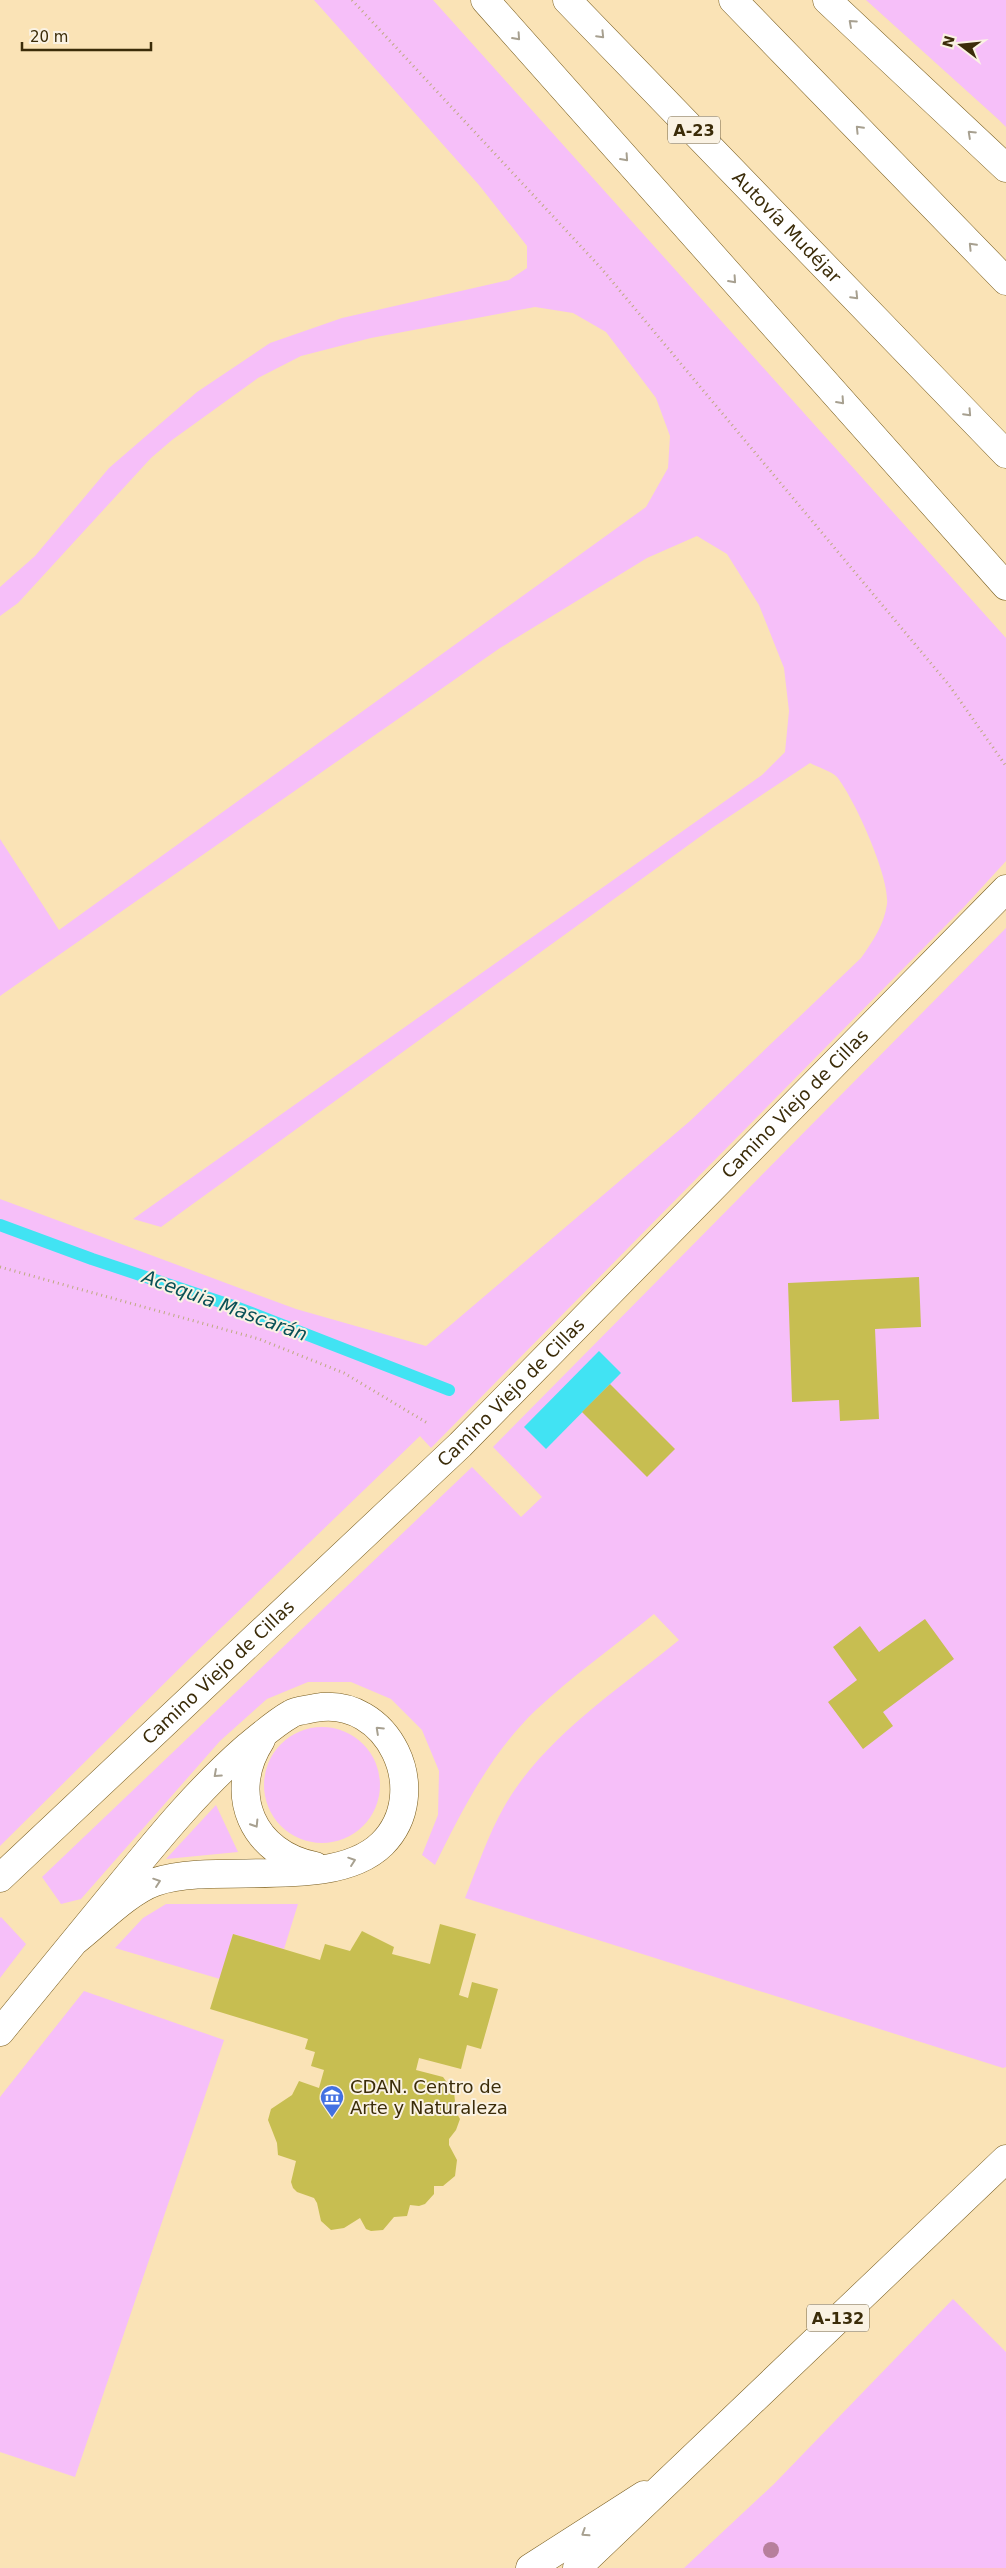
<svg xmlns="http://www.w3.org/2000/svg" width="1006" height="2568" font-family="'DejaVu Sans',sans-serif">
<rect width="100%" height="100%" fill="#fae3b6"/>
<g fill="#f6bff9">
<path d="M314,0H433L1006,638V861L964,907L431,1448L420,1436L195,1653L0,1846V1199L296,1309L426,1346L690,1121L861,958C873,941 884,925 887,904C890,877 854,798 837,777C831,771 817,767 810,763L712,828L161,1227L133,1219L762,775L785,752L789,711L784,668L759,605L727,554L697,536L647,558L500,648L0,996V839L59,930L646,507L668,468L670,436L656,398L606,332L573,313L535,307L371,338L301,356L258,378L172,440L151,458L18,603L0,616V587L35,556L109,468L197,392L270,343L342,318L509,280L527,268V246L479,185Z"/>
<path d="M866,0H1006V127L999,120Z"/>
<path d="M1006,928V2067L1003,2068L465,1898C477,1868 488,1835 504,1807C542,1739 619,1689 679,1640L654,1614C615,1646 573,1675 536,1710C491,1753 462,1810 435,1865L422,1855L438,1815L439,1771L422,1730L391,1699L351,1682H308L267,1699L220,1741L81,1899L61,1904L42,1877L472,1467L521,1517L542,1497L493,1447Z"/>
<circle cx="322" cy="1785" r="58"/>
<path d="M216,1805L238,1852L166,1859Z"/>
<path d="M166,1904H298L284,1949L233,1934L220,1979L115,1948L143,1918Z"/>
<path d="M1,1917L26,1944L0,1978V1918Z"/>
<path d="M84,1991L224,2040L75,2477L0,2452V2097Z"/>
<path d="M953,2299L1006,2352V2568H684L774,2484Z"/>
</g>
<path fill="#41e3f3" d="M599,1351L621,1373L546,1449L524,1427Z"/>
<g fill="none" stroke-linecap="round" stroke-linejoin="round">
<path stroke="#41e3f3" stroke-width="12" d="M0,1225L92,1259L236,1307L449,1390"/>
</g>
<g fill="#c7be51">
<path d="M919,1277L921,1327L875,1329L879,1419L840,1421L839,1400L792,1402L788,1283Z"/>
<path d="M610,1384L675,1449L647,1477L582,1412Z"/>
<path d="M925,1619L954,1659L883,1712L893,1726L863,1749L828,1702L857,1680L833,1647L860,1626L879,1652Z"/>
<path d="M440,1924L476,1934L459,1995L468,1998L472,1982L498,1989L481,2049L467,2045L461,2069L419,2058L416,2070L443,2077L454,2092L455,2101L453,2107L460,2119L456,2130L449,2139V2145L457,2160L455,2176L443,2186H434V2194L425,2204L419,2206L410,2205L407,2216L394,2217L383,2230L371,2231L366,2229L360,2218L344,2228L331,2230L321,2221L317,2203L314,2198L297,2192L293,2188L291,2182L296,2161L278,2155L277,2143L268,2120L271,2109L292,2095L299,2081L319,2088L324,2070L311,2066L315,2052L305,2049L308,2039L210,2009L233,1934L320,1960L325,1944L350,1951L362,1931L394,1947L392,1954L430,1964Z"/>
</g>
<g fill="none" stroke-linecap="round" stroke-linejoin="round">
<g stroke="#775c1e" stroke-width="29">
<g id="minor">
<path d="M261,1740C226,1794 253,1854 315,1866"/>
<path id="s1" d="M0,1878L460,1445L1006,889"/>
<path d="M0,2032C41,1982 82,1932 123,1882C162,1834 200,1788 247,1747C261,1736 275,1723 291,1714C297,1710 307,1710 315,1708C388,1695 434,1792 382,1844C333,1892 216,1861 155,1882C129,1891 98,1923 75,1941"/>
<path d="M530,2568L644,2495"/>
</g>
</g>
<g stroke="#775c1e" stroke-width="29">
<path id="major" d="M577,2568L1006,2159"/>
</g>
<g stroke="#775c1e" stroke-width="29">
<g id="highway">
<path d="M485,0L1006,586"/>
<path id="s2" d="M567,0L1006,454"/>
<path d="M733,0L1006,281"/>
<path d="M827,0L1006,168"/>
</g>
</g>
<g stroke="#beaa80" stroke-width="3" stroke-dasharray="1 4" stroke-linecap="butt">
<path d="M352,0L601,268L949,685L1006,766"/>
<path d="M0,1267L259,1339L344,1373L429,1424"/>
</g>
<use href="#minor" stroke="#fff" stroke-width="28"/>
<use href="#major" stroke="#fff" stroke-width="28"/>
<use href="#highway" stroke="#fff" stroke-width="28"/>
</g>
<circle fill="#b77f9c" cx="771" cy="2550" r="8"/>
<defs><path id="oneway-chevron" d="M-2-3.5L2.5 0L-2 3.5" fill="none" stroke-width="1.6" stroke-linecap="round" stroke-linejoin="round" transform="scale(1.25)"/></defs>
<g stroke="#a7a090">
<use href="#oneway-chevron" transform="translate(852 23) rotate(-138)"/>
<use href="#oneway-chevron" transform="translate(601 35) rotate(46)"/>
<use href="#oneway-chevron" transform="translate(517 37) rotate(48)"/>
<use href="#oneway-chevron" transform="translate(859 129) rotate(-134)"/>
<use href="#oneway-chevron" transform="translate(971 134) rotate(-137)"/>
<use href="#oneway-chevron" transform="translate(625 158) rotate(48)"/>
<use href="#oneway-chevron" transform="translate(972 246) rotate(-134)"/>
<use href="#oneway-chevron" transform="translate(733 280) rotate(48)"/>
<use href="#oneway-chevron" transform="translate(855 296) rotate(46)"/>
<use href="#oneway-chevron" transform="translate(841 401) rotate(48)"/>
<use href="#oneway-chevron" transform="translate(968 413) rotate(47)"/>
<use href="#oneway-chevron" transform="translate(379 1730) rotate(-137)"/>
<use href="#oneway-chevron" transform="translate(217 1774) rotate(138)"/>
<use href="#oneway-chevron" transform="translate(255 1824) rotate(58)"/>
<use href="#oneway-chevron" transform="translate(352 1861) rotate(-19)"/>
<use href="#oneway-chevron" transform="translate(157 1882) rotate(-19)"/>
<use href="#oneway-chevron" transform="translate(585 2533) rotate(147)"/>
</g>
<defs>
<g id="museum-pin" transform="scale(1.25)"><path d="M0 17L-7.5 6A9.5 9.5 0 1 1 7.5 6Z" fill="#4371e2" stroke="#faf2e3"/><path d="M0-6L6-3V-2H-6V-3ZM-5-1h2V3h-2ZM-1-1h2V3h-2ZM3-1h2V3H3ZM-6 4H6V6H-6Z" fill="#fff"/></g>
</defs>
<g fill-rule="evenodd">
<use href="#museum-pin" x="332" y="2097"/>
</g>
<g text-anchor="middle" stroke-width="4" stroke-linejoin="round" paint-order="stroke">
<g fill="#faf2e3" stroke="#74674a" stroke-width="1">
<rect x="668" y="116.5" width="52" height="27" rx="4"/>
<rect x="807" y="2304.5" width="62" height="27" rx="4"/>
</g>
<g font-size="16" font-weight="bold" fill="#3b2c09">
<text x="694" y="136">A-23</text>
<text x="838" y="2324">A-132</text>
</g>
<g font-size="18" fill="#3b2c09" stroke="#faf2e3">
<text dy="6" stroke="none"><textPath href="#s2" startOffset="316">Autovía Mudéjar</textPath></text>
<text dy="6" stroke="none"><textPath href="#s1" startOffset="1110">Camino Viejo de Cillas</textPath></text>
<text dy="6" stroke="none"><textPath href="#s1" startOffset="705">Camino Viejo de Cillas</textPath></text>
<text dy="6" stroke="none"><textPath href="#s1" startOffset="300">Camino Viejo de Cillas</textPath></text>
</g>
<g font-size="18" fill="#3b2c09" stroke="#faf2e3" text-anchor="start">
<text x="350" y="2093">CDAN. Centro de<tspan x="350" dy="21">Arte y Naturaleza</tspan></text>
</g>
<g font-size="19" font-style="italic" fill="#095056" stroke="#faf2e3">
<text transform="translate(225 1305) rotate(20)" y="7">Acequia Mascarán</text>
</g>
</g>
<g transform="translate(961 45) rotate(286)" stroke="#faf2e3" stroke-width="4" paint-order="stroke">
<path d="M0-4L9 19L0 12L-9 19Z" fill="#3b2c09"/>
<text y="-8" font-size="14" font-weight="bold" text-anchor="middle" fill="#3b2c09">N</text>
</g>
<path d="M22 42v8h129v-8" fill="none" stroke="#3b2c09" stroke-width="2.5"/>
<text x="30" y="42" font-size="15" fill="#3b2c09" stroke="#faf2e3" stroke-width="4" paint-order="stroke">20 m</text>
</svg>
